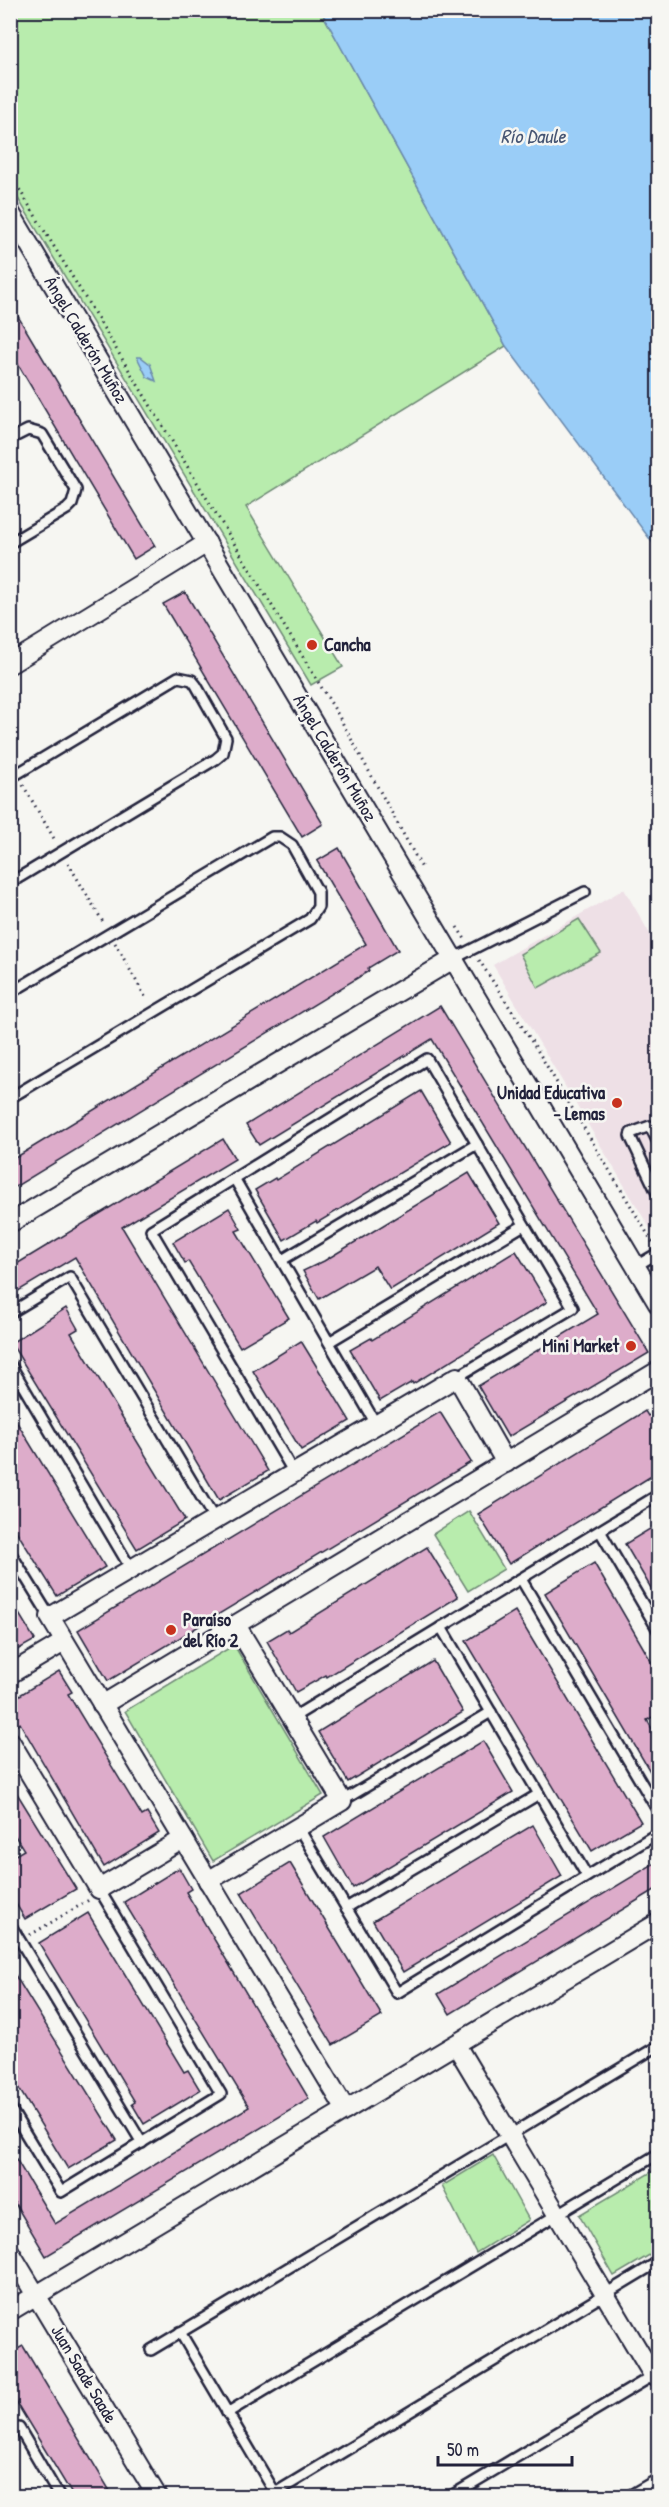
<svg xmlns="http://www.w3.org/2000/svg" width="669" height="2507" viewBox="0 0 669 2507" font-family="'Patrick Hand',sans-serif">
  <style>
    .built { fill: #eee0e6 }
    .green { fill: #b8ecad; stroke: #6d8774; stroke-width: 1.5 }
    .water { fill: #9acdf7; stroke: #6a89ac; stroke-width: 1.5 }
    .building { fill: #ddacca; stroke: #22223b; stroke-width: 1.5 }
    .lines { fill: none; stroke-linecap: round; stroke-linejoin: round }
    .lane-casing { stroke: #22223b; stroke-width: 14 }
    .street-casing { stroke: #22223b; stroke-width: 22 }
    .path { stroke: #22223b; stroke-width: 3; stroke-dasharray: 1.5 4.5; stroke-linecap: butt }
    .lane { stroke: #f6f6f2; stroke-width: 9 }
    .street { stroke: #f6f6f2; stroke-width: 18 }
    .poi-dot { fill: #c8321e; stroke: #f6f6f2; stroke-width: 2 }
    .labels { text-anchor: middle; stroke-width: 5; stroke-linejoin: round; paint-order: stroke }
    .street-label { font-size: 18px; fill: #22223b; stroke: #f6f6f2 }
    .poi-label { font-size: 18px; font-weight: bold; fill: #22223b; stroke: #f6f6f2; text-anchor: start }
    .water-label { font-size: 20px; font-style: italic; fill: #465573; stroke: #f6f6f2 }
  </style>
  <rect width="100%" height="100%" fill="#f6f6f2"/>
  <filter id="ink" filterUnits="userSpaceOnUse"><feTurbulence type="fractalNoise" baseFrequency=".0167" numOctaves="2"/><feDisplacementMap in="SourceGraphic" scale="12" xChannelSelector="R" yChannelSelector="G"/><feConvolveMatrix kernelMatrix="1 2 1 2 8 2 1 2 1" color-interpolation-filters="sRGB"/></filter>
  <g filter="url(#ink)">
    <polygon class="built" points="624,889 658,948 658,1242 493,965"/>
    <g class="green">
      <polygon points="11,11 321,11 506,346 246,507 343,667 311,685 11,187"/>
      <polygon points="579,919 601,953 538,988 520,954"/>
      <polygon points="469,1511 504,1569 468,1591 433,1534"/>
      <polygon points="234,1645 323,1795 213,1861 125,1711"/>
      <polygon points="493,2155 529,2220 476,2253 442,2186"/>
      <polygon points="658,2168 658,2250 614,2276 579,2215"/>
    </g>
    <g class="water">
      <polygon points="321,11 658,11 658,550 506,346"/>
      <polygon points="137,357 141,357 150,364 156,381 147,377"/>
    </g>
    <g class="building">
      <polygon points="10,303 155,546 134,559 10,351"/>
      <polygon points="185,592 323,824 302,837 163,604"/>
      <polygon points="339,848 398,950 368,968 369,971 10,1190 10,1161 366,944 317,861"/>
      <polygon points="440,1006 649,1353 508,1437 478,1386 598,1314 432,1039 259,1145 246,1125"/>
      <polygon points="421,1091 451,1142 317,1223 316,1221 284,1240 255,1190 275,1178 276,1180"/>
      <polygon points="223,1139 235,1159 122,1227 268,1471 219,1500 75,1257 10,1296 10,1268"/>
      <polygon points="469,1173 499,1223 390,1290 375,1266 319,1299 303,1271 324,1261"/>
      <polygon points="229,1208 241,1229 236,1231 289,1318 240,1347 188,1261 185,1263 173,1242"/>
      <polygon points="516,1251 547,1302 413,1384 412,1382 380,1401 350,1350 371,1338 372,1340"/>
      <polygon points="66,1308 78,1329 71,1333 185,1520 137,1549 11,1343"/>
      <polygon points="301,1341 350,1421 301,1450 253,1371"/>
      <polygon points="658,1409 658,1472 509,1564 478,1514 645,1411 648,1416"/>
      <polygon points="10,1411 105,1567 57,1596 10,1521"/>
      <polygon points="440,1412 471,1462 108,1681 78,1630"/>
      <polygon points="658,1524 658,1600 625,1544"/>
      <polygon points="427,1547 458,1597 327,1677 326,1675 296,1692 267,1641 287,1629 289,1632"/>
      <polygon points="594,1563 658,1673 658,1714 647,1720 658,1739 658,1785 545,1593"/>
      <polygon points="10,1599 35,1640 10,1654"/>
      <polygon points="515,1611 641,1822 592,1851 466,1641"/>
      <polygon points="433,1661 463,1712 348,1782 318,1732"/>
      <polygon points="59,1671 72,1692 68,1694 142,1816 147,1813 159,1833 104,1867 20,1723 16,1726 10,1717 10,1701"/>
      <polygon points="483,1741 513,1792 353,1888 324,1837"/>
      <polygon points="10,1782 76,1889 25,1919 10,1894 10,1858 24,1850 10,1828"/>
      <polygon points="533,1825 562,1876 403,1972 373,1921"/>
      <polygon points="658,1861 658,1888 450,2014 438,1994"/>
      <polygon points="290,1863 382,2016 333,2045 241,1893"/>
      <polygon points="179,1868 191,1889 186,1892 309,2099 46,2256 10,2195 10,2149 55,2224 249,2107 124,1902"/>
      <polygon points="88,1913 184,2072 188,2070 200,2090 144,2124 132,2104 135,2102 39,1943"/>
      <polygon points="10,1967 117,2140 68,2169 10,2074"/>
      <polygon points="23,2346 113,2496 73,2496 10,2392 10,2353"/>
    </g>
    <g class="lines">
      <g class="lane-casing">
        <g id="lane">
          <polyline points="10,439 28,430 42,434 76,490 72,504 67,509 10,543"/>
          <polyline points="10,778 178,677 192,680 196,685 226,738 223,753 216,759 10,883"/>
          <polyline points="455,958 585,892"/>
          <polyline points="10,993 272,837 280,837 292,845 318,892 318,907 310,919 10,1098"/>
          <polyline points="658,1142 650,1126 631,1133 630,1136 658,1195"/>
          <polyline points="234,1178 376,1424"/>
          <polyline points="282,1260 477,1144"/>
          <polyline points="636,1266 658,1253"/>
          <polyline points="10,1313 70,1277 215,1520"/>
          <polyline points="329,1342 524,1225"/>
          <polyline points="10,1364 131,1569"/>
          <polyline points="294,1473 151,1230 427,1059 573,1308 457,1377"/>
          <polyline points="600,1531 658,1630"/>
          <polyline points="10,1552 50,1617"/>
          <polyline points="521,1579 658,1811"/>
          <polyline points="441,1627 587,1876"/>
          <polyline points="292,1718 658,1495"/>
          <polyline points="342,1801 491,1712"/>
          <polyline points="298,1827 397,1993 658,1833"/>
          <polyline points="346,1908 539,1794"/>
          <polyline points="10,1924 142,2143"/>
          <polyline points="10,2108 61,2192 221,2094 99,1889"/>
          <polyline points="180,2332 277,2496"/>
          <polyline points="151,2350 658,2046"/>
          <polyline points="227,2413 658,2154"/>
          <polyline points="10,2433 19,2428 59,2496"/>
          <polyline points="275,2493 658,2262"/>
          <polyline points="451,2496 654,2375"/>
          <polyline points="629,2496 658,2479"/>
        </g>
      </g>
      <g class="street-casing">
        <g id="street">
          <polyline points="10,212 658,1304"/>
          <polyline points="10,664 207,543"/>
          <polyline points="10,1223 455,958"/>
          <polyline points="10,1674 64,1642"/>
          <polyline points="102,1705 658,1371"/>
          <polyline points="10,1741 99,1889 183,1839"/>
          <polyline points="208,1881 342,1801 236,1625"/>
          <polyline points="456,2045 653,2375"/>
          <polyline points="346,2110 50,1617 457,1377 506,1463"/>
          <polyline points="10,2252 157,2496"/>
          <polyline points="10,2311 658,1923"/>
        </g>
      </g>
      <g class="path">
        <polyline points="10,174 337,713 422,868"/>
        <polyline points="23,785 56,842"/>
        <polyline points="68,863 103,922"/>
        <polyline points="457,927 465,939"/>
        <polyline points="115,943 147,1000"/>
        <polyline points="479,960 536,1048 653,1243"/>
        <polyline points="30,1935 89,1900"/>
      </g>
      <use href="#lane" class="lane"/>
      <use href="#street" class="street"/>
    </g>
  </g>
  <g class="poi-dot">
    <circle cx="312" cy="645" r="6"/>
    <circle cx="617" cy="1103" r="6"/>
    <circle cx="631" cy="1346" r="6"/>
    <circle cx="171" cy="1630" r="6"/>
  </g>
  <g class="labels">
    <g class="street-label">
      <text transform="translate(86 340) rotate(59)" y="6">Ángel Calderón Muñoz</text>
      <text transform="translate(335 758) rotate(59)" y="6">Ángel Calderón Muñoz</text>
      <text transform="translate(84 2374) rotate(59)" y="6">Juan Saade Saade</text>
    </g>
    <g class="poi-label">
      <text x="324" y="651">Cancha</text>
      <text x="605" y="1099" text-anchor="end">Unidad Educativa<tspan x="605" dy="21">- Lemas</tspan></text>
      <text x="619" y="1352" text-anchor="end">Mini Market</text>
      <text x="183" y="1626">Paraíso<tspan x="183" dy="21">del Río 2</tspan></text>
    </g>
    <g class="water-label">
      <text x="533" y="143">Río Daule</text>
    </g>
  </g>
  <rect width="669" height="2507" fill="none" stroke="#f6f6f2" stroke-width="36"/>
  <rect x="18" y="18" width="633" height="2471" fill="none" stroke="#22223b" stroke-width="2" filter="url(#ink)"/>
  <path d="M438 2456v9h134v-9" fill="none" stroke="#22223b" stroke-width="3"/>
  <text x="447" y="2456" font-size="18" fill="#22223b" stroke="#f6f6f2" stroke-width="4.5" paint-order="stroke">50 m</text>
</svg>
